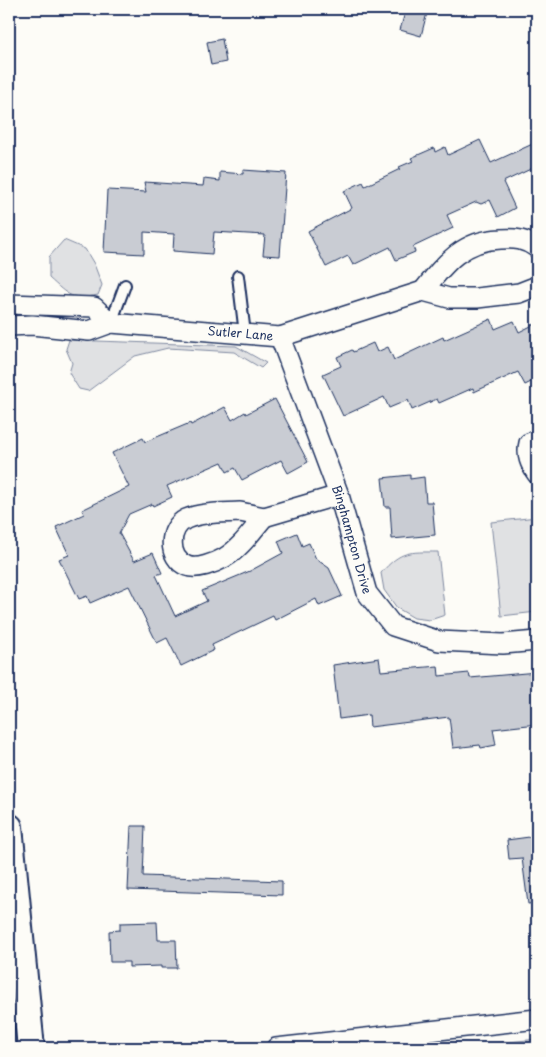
<svg xmlns="http://www.w3.org/2000/svg" width="546" height="1057" viewBox="0 0 546 1057" font-family="'Playpen Sans',sans-serif">
  <style>
    .green { fill: #e0e1e3; stroke: #7e88a0 }
    .building { fill: #c9ccd3; stroke: #1b2f5e }
    .lines { fill: none; stroke-linecap: round; stroke-linejoin: round }
    .service-casing { stroke: #1b2f5e; stroke-width: 14 }
    .minor-casing { stroke: #1b2f5e; stroke-width: 22 }
    .secondary-casing { stroke: #1b2f5e; stroke-width: 30 }
    .service { stroke: #fdfcf7; stroke-width: 10 }
    .minor { stroke: #fdfcf7; stroke-width: 19 }
    .secondary { stroke: #fdfcf7; stroke-width: 26 }
    .labels { text-anchor: middle; stroke-width: 4; stroke-linejoin: round; paint-order: stroke }
    .street-label { font-size: 12px; fill: #1b2f5e; stroke: #fdfcf7 }
  </style>
  <rect width="100%" height="100%" fill="#fdfcf7"/>
  <filter id="ink" filterUnits="userSpaceOnUse"><feTurbulence type="fractalNoise" baseFrequency=".02" numOctaves="2"/><feDisplacementMap in="SourceGraphic" scale="10" xChannelSelector="R" yChannelSelector="G"/><feConvolveMatrix kernelMatrix="1 2 1 2 8 2 1 2 1" color-interpolation-filters="sRGB"/></filter>
  <g filter="url(#ink)">
    <g class="green">
      <path d="M64 240 85 249 94 264 102 285 98 295C71 300 69 296 49 278V257Z"/>
      <polygon points="69,340 236,346 266,363 261,368 234,352 168,348 135,356 88,391 79,389 69,373 72,363 66,349"/>
      <polygon points="537,517 537,612 501,616 491,522"/>
      <path d="M438 552 445 615 430 620 414 618 397 608 384 590 381 573C401 550 409 552 438 552Z"/>
      <polygon points="537,1039 537,1048 452,1048"/>
    </g>
    <g class="building">
      <polygon points="406,9 428,9 421,36 400,30"/>
      <polygon points="222,39 226,62 211,65 207,42"/>
      <polygon points="480,140 491,163 537,142 537,166 503,182 515,208 498,217 490,200 481,204 476,202 447,215 453,228 413,247 415,252 396,260 390,247 353,265 348,256 326,267 308,231 352,208 344,191 363,182 365,186 400,169 399,167 413,161 411,158 434,148 435,152 445,147 448,155"/>
      <polygon points="243,170 286,173 280,256 263,255 265,235 214,232 212,254 173,251 174,234 144,232 144,254 104,252 107,190 146,192 144,182 203,186 204,179 220,181 220,172 243,174"/>
      <polygon points="491,319 495,329 514,321 519,332 537,323 537,379 525,385 518,372 474,392 473,388 439,403 437,399 412,410 408,400 389,408 384,397 343,416 323,374 341,366 337,357 352,350 353,352 373,343 377,352 388,347 394,360 443,337 444,340"/>
      <polygon points="275,399 308,462 288,473 281,460 242,480 235,468 227,472 222,462 167,486 172,497 153,506 152,504 129,514 119,533 134,561 153,553 162,573 156,575 175,616 207,601 202,591 250,571 283,553 278,541 297,533 302,546 309,543 316,559 329,568 342,596 319,606 316,599 275,620 273,616 212,645 214,650 181,666 167,638 157,643 129,586 90,603 87,596 79,599 59,559 69,555 56,527 84,514 82,510 129,487 112,453 143,438 145,442 190,423 191,425 225,407 232,420 245,412 246,414"/>
      <polygon points="410,475 410,479 424,477 426,502 432,502 435,535 392,539 390,507 385,507 382,478"/>
      <polygon points="379,658 381,671 438,666 439,676 469,673 470,678 537,672 537,724 493,729 496,745 481,748 480,745 453,748 449,717 370,727 369,715 339,719 333,665"/>
      <polygon points="131,826 145,826 143,876 282,881 282,895 128,890"/>
      <polygon points="537,836 537,903 528,904 522,858 509,859 507,840"/>
      <polygon points="157,922 158,940 176,940 177,968 161,968 161,966 129,967 129,962 110,962 109,931 120,930 120,923"/>
    </g>
    <g class="lines">
      <g class="service-casing">
        <g id="service">
          <polyline points="238,276 245,334"/>
          <polyline points="111,323 125,285"/>
        </g>
      </g>
      <g class="minor-casing">
        <g id="minor">
          <path d="M423 291C445 263 463 240 501 239 515 238 525 239 537 248"/>
          <polyline points="9,304 94,307 111,323 89,331 32,325 9,326"/>
          <path id="s1" d="M111 323 280 337 423 291 449 298H477L519 293 537 286"/>
          <path id="s2" d="M280 337 339 495 367 593 393 626 439 641 503 644 537 641"/>
          <path d="M537 440 529 443C526 455 530 464 537 474"/>
          <path d="M240 512 264 517C252 531 240 549 224 558 215 563 197 570 187 566 167 558 168 528 186 519 202 512 223 513 240 512Z"/>
          <polyline points="264,517 339,495"/>
          <polyline points="276,1048 537,1019"/>
        </g>
      </g>
      <g class="secondary-casing">
        <polyline id="secondary" points="9,827 31,1048"/>
      </g>
      <use href="#service" class="service"/>
      <use href="#minor" class="minor"/>
      <use href="#secondary" class="secondary"/>
    </g>
  </g>
  <g class="labels">
    <g class="street-label">
      <text dy="4" stroke="none"><textPath href="#s1" startOffset="130">Sutler Lane</textPath></text>
      <text dy="4" stroke="none"><textPath href="#s2" startOffset="215">Binghampton Drive</textPath></text>
    </g>
  </g>
  <rect width="546" height="1057" fill="none" stroke="#fdfcf7" stroke-width="30"/>
  <rect x="15" y="15" width="516" height="1027" fill="none" stroke="#1b2f5e" stroke-width="2" filter="url(#ink)"/>
</svg>
